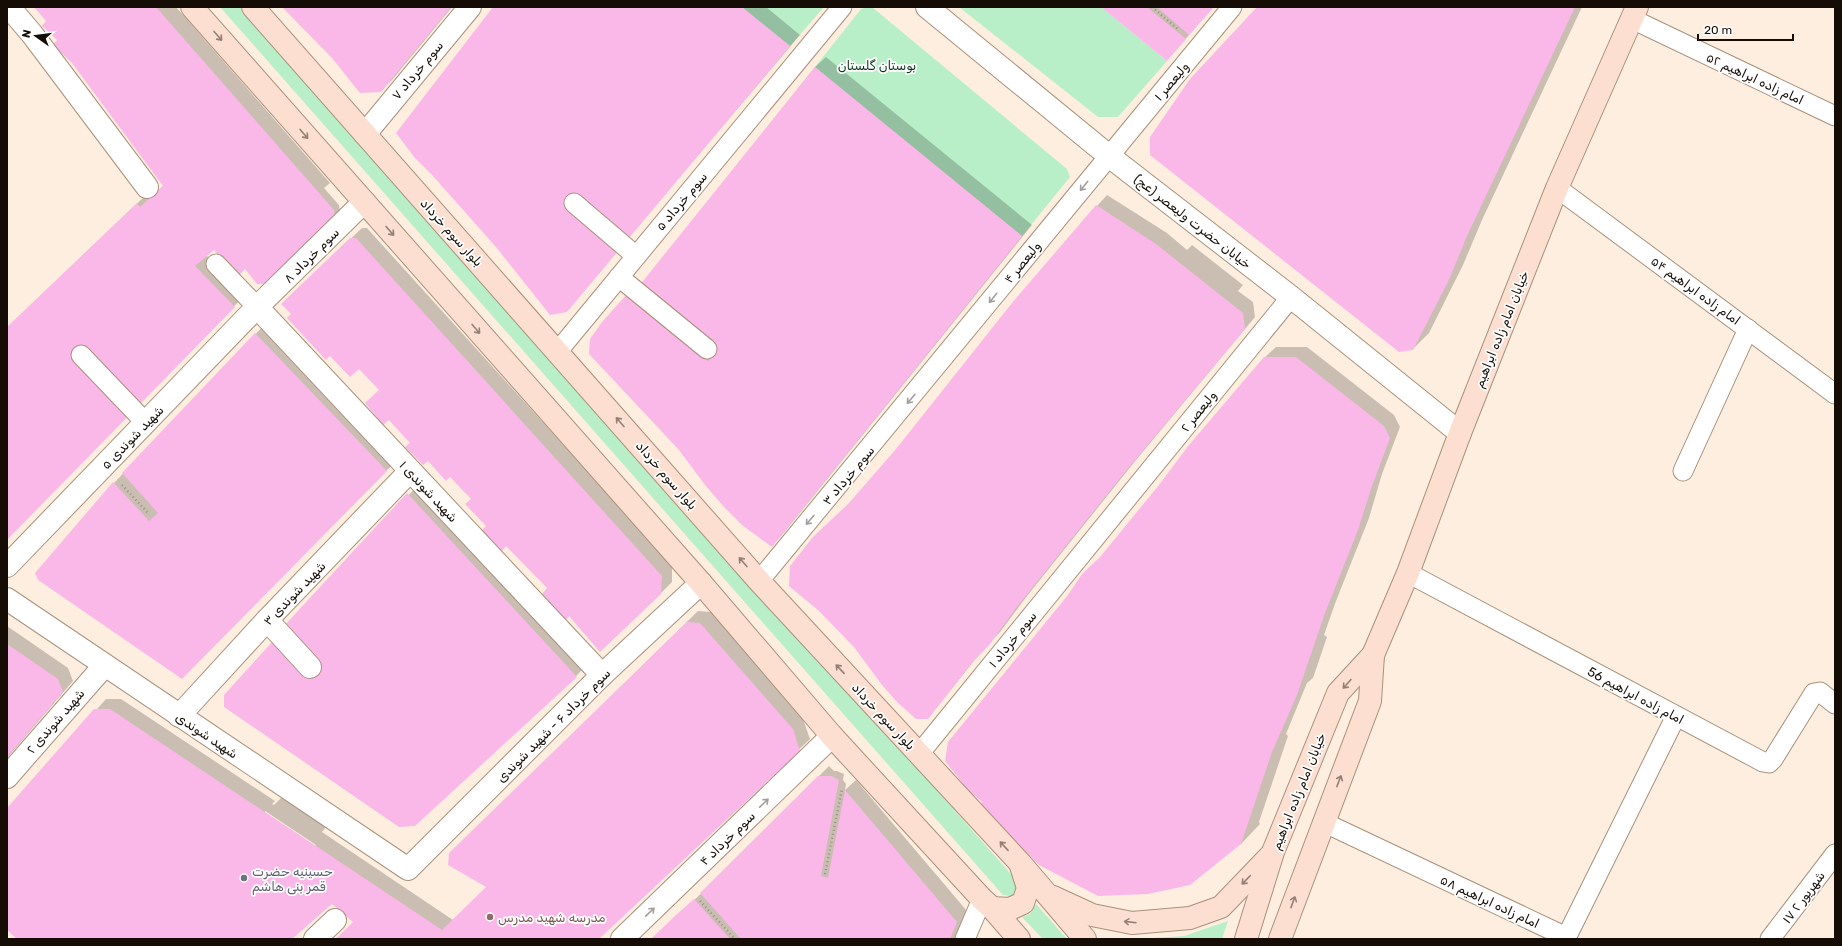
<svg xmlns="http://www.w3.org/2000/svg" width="1842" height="946" viewBox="0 0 1842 946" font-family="Rubik,'Noto Sans Arabic',sans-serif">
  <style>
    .green { fill: #b9efc8 }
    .shadow { fill: #0003; fill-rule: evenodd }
    .building { fill: #f9b8e7 }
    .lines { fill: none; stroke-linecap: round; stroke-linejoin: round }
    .service-casing { stroke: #a9917b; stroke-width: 21 }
    .minor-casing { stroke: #a9917b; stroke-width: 24 }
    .tertiary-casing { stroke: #a9917b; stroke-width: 24 }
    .secondary-casing { stroke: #a9917b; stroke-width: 24 }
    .path { stroke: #9a8e83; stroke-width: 2.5; stroke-dasharray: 1 3; stroke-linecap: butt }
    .service { stroke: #fff; stroke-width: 19 }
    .minor { stroke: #fff; stroke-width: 22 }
    .tertiary { stroke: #fff; stroke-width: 22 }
    .secondary { stroke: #fcdfd0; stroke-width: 22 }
    .oneway { stroke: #948075 }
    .oneway2 { stroke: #a19e9b }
    .worship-dot { fill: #6b7280; stroke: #fff; stroke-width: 1.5 }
    .education-dot { fill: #8d6e63; stroke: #fff; stroke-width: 1.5 }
    .labels { text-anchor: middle; stroke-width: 3.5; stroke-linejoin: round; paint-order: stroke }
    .park-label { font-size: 13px; fill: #0d341c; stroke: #fff }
    .street-label { font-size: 13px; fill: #140c05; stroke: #fff }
    .worship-label { font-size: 13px; fill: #5b616d; stroke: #fff; text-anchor: start }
    .education-label { font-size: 13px; fill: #785e54; stroke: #fff; text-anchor: start }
  </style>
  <rect width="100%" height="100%" fill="#fdeedf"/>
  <g class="green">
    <polygon points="220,7 243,7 1018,882 1018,892 1012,896 1003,895"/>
    <polygon points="742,7 824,7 790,46"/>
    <polygon points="868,7 872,7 1067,169 1070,177 1022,236 815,67 861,9"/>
    <polygon points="959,7 1101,7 1167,61 1118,117 1098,117"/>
    <polygon points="1036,904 1067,939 1043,939 1022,917 1030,914"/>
    <polygon points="1228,921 1222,939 1139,939 1184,936"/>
  </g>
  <g class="shadow">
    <polygon points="35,7 176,7 330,183 324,188 339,205 340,214 245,268 214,249 206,255 245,295 7,539 7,328 148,193 151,197 164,185 58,40 47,20"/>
    <polygon points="283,7 452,7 392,80 381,91 333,57"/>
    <polygon points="494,7 766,7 800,35 566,311"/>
    <polygon points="1103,7 1213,7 1177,49"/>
    <polygon points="1259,7 1582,7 1482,220 1463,265 1429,333 1413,349"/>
    <polygon points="826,57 1032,225 782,535 771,546 641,285 815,67"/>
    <polygon points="1107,195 1167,233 1187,250 1192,245 1243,285 1238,291 1253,302 1255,317 1136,460 1027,596 1000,632 981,652 938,706 927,718 852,501 896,450 1097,206"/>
    <polygon points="362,228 367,228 672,565 672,582 661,593 569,616 566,619 548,587 487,526 472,498 450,476 411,443 389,419 380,390 359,368 292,314 294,293"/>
    <polygon points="266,323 397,460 182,678 37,573 114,483"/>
    <polygon points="1276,347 1307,347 1394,415 1400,427 1382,474 1369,518 1336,601 1324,635 1327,637 1313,678 1307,683 1286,734 1288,736 1259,822 1260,824 1241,844 1101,557 1264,358"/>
    <polygon points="419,484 586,666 576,676 275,640"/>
    <path d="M698 611 711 612 803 719 810 739 598 939H336L354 922 332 902 291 939H19L7 929V810L106 699H121L275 801 272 804 274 805 282 797 326 827 322 832 453 920 487 887 450 854ZM265 811 316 845 315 847 265 814Z"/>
    <polygon points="7,626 68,668 73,681 7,758"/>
    <polygon points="829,766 834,771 837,771 844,774 843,780 846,784 845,790 856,780 967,911 955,939 652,939 706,889"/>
  </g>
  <g class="building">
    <polygon points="34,7 156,7 334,210 335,220 264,284 257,284 245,269 237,277 214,250 195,266 235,307 7,540 7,327 137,203 140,207 163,186 72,63 53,45 57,40 42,26 46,21"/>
    <polygon points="282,7 451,7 381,92 360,93 332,58"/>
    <polygon points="493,7 742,7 790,46 567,312 550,315 496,247 433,176 415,158 396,133"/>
    <polygon points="1101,7 1147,7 1186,39 1167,61"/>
    <polygon points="1157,7 1214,7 1189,35"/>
    <polygon points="1257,7 1575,7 1467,236 1448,282 1413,350 1399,352 1150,155 1150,137 1190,79"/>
    <polygon points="815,67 1022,236 772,547 742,525 724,507 705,485 679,450 589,354 590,339 602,322 628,293 708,361 718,349 639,286"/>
    <polygon points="1096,205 1156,244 1243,313 1245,329 1125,472 1016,608 990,644 971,664 928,719 916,719 897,702 882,685 854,647 819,611 789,586 790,566 813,537 849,503 896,449 1012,303"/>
    <polygon points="350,238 356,238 662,576 661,594 600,652 569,616 566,620 542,594 547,588 506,546 502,551 481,531 486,526 465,504 471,499 450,477 446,481 428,461 423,465 405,447 410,443 389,420 383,425 365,403 379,390 359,369 350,377 330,356 326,360 287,318 291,314 281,304"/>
    <polygon points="255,333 387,471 182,679 38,580 35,573 113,482 149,521 158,513 122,473"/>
    <polygon points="1264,357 1296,357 1384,426 1390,438 1372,486 1358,530 1325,613 1297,695 1272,752 1241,844 1190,885 1148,894 1098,896 1039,865 980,806 982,802 968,790 945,761 948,742 1068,595 1082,574 1100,557 1159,485 1189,445"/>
    <polygon points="407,493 577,677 415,826 399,827 224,707 224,695 275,639 284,626"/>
    <polygon points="687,622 700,623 793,729 800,751 599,939 336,939 353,922 332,904 292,939 17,939 7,930 7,808 94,709 110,709 442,930 486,887 448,865 449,853"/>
    <polygon points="7,644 58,679 63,692 7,757"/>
    <polygon points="818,776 832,776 839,780 821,876 828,878 845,790 957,922 950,939 741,939 700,893"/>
    <polygon points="694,899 730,939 651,939 676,915"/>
  </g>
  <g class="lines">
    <g class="service-casing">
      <g id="service">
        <polyline points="1632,19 1835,116"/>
        <polyline points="1557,188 1835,394"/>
        <polyline points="574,203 636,256"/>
        <polyline points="216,264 257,307"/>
        <polyline points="619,277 707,349"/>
        <polyline points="558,351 842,7"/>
        <polyline points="81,355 146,423"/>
        <polyline points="1683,471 1748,329"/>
        <polyline points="1408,573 1763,762 1769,763 1773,759 1814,693 1820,692 1835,704"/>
        <polyline points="759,581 1232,7"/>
        <polyline points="919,754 1291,297"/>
        <polyline points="1323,822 1562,935 1568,934 1676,716"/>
        <polyline points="965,939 982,899"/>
        <polyline points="1770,939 1835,854"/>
      </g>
    </g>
    <g class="minor-casing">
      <g id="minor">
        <polyline points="9,7 32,34 147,187"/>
        <polyline points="365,134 470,7"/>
        <polyline points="257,307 602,675"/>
        <polyline points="7,566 257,307 364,202"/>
        <polyline points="267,620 310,667"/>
        <polyline points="179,716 267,620 410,471"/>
        <polyline points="7,777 104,666"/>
        <polyline points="315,939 335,920"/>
        <polyline points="622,939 832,736"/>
      </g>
    </g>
    <g class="tertiary-casing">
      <g id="tertiary">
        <polyline points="927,7 1109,156 1291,297 1460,433"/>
        <polyline points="7,599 408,869 602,675 701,583"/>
      </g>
    </g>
    <g class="secondary-casing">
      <g id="secondary">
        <polyline points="192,7 701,583 832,736 982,899 992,908 1019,939"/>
        <polyline points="253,7 759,581 1021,864 1085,939"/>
        <polyline points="1053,897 1092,915 1132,923 1190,918 1221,907 1270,856"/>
        <polyline points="992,908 1010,909 1023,903 1028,888 1021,866"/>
        <polyline points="1246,939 1273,852 1338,693 1373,655"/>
        <polyline points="1280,939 1370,701 1373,655 1408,573 1460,433 1557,188 1637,7"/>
      </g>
    </g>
    <g class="path">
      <polyline points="1152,7 1179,30"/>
      <polyline points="122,485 149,514"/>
      <polyline points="825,874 842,789"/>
      <polyline points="700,901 735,939"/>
    </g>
    <use href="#service" class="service"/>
    <use href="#minor" class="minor"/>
    <use href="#tertiary" class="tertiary"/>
    <use href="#secondary" class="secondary"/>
  </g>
  <defs><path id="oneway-shaft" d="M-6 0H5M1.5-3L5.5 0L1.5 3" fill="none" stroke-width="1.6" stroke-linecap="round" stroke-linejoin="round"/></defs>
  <g class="oneway">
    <use href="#oneway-shaft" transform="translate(218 36) rotate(49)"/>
    <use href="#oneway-shaft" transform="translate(304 134) rotate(49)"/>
    <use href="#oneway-shaft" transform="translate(390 231) rotate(49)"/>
    <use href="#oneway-shaft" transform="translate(476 329) rotate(49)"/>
    <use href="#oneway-shaft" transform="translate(620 422) rotate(-131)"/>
    <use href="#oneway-shaft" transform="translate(743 562) rotate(-131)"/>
    <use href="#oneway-shaft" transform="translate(840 669) rotate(-133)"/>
    <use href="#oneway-shaft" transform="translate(1347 684) rotate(132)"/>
    <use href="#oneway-shaft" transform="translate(1339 781) rotate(-69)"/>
    <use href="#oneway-shaft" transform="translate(1004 846) rotate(-133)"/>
    <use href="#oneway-shaft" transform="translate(1246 880) rotate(134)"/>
    <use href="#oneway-shaft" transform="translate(1293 902) rotate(-70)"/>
    <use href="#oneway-shaft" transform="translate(1130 922) rotate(-173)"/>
  </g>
  <g class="oneway2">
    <use href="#oneway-shaft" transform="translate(1084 186) rotate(129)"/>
    <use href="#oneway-shaft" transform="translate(993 298) rotate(129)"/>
    <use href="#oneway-shaft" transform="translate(911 399) rotate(130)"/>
    <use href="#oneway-shaft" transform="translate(810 520) rotate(130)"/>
    <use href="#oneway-shaft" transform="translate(764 803) rotate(-44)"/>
    <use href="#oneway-shaft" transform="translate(650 912) rotate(-44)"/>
  </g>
  <circle class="worship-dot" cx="244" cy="878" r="4"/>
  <circle class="education-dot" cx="490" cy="917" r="4"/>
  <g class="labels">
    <g class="park-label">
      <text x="877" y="70">بوستان گلستان</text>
    </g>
    <g class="street-label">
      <text transform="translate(417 70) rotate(-50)" y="5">سوم خرداد ۷</text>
      <text transform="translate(1755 78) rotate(25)" y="5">امام زاده ابراهیم ۵۲</text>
      <text transform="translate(1171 81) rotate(-50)" y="5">ولیعصر ۱</text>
      <text transform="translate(681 201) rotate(-50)" y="5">سوم خرداد ۵</text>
      <text transform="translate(1193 221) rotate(38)" y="5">خیابان حضرت ولیعصر (عج)</text>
      <text transform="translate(452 232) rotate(48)" y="5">بلوار سوم خرداد</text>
      <text transform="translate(311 255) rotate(-45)" y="5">سوم خرداد ۸</text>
      <text transform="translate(1022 262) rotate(-51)" y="5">ولیعصر ۴</text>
      <text transform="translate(1696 290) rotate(36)" y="5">امام زاده ابراهیم ۵۴</text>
      <text transform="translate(1501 329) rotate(-68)" y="5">خیابان امام زاده ابراهیم</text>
      <text transform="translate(1198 411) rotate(-51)" y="5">ولیعصر ۲</text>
      <text transform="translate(132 437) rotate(-46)" y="5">شهید شوندی ۵</text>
      <text transform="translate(667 475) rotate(49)" y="5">بلوار سوم خرداد</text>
      <text transform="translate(848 475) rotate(-50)" y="5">سوم خرداد ۳</text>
      <text transform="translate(429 491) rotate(47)" y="5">شهید شوندی ۱</text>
      <text transform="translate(294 593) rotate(-46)" y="5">شهید شوندی ۳</text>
      <text transform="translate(1012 639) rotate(-51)" y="5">سوم خرداد ۱</text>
      <text transform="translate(1636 695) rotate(28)" y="5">امام زاده ابراهیم 56</text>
      <text transform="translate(884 716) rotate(47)" y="5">بلوار سوم خرداد</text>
      <text transform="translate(55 721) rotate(-49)" y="5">شهید شوندی ۲</text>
      <text transform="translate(553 725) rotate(-45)" y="5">سوم خرداد ۶ - شهید شوندی</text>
      <text transform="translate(207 735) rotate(34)" y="5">شهید شوندی</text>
      <text transform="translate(1298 791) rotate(-68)" y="5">خیابان امام زاده ابراهیم</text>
      <text transform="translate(727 838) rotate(-44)" y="5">سوم خرداد ۴</text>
      <text transform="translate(1803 897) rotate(-53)" y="5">۱۷ شهریور ۲</text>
      <text transform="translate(1490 901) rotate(25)" y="5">امام زاده ابراهیم ۵۸</text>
    </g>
    <g class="worship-label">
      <text x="252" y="876">حسینیه حضرت<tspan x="252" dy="15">قمر بنی هاشم</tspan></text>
    </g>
    <g class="education-label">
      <text x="498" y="922">مدرسه شهید مدرس</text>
    </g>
  </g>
  <rect width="1842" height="946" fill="none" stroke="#140c05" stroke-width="16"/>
  <g transform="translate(36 36) rotate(284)" stroke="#ffffff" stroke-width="3" paint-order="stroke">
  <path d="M0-3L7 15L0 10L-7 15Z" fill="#140c05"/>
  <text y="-6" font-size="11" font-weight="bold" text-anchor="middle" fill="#140c05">N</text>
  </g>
  <path d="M1698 34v6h95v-6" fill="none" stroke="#140c05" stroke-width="2"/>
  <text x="1704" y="34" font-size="12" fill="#140c05" stroke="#ffffff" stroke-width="3" paint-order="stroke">20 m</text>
</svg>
